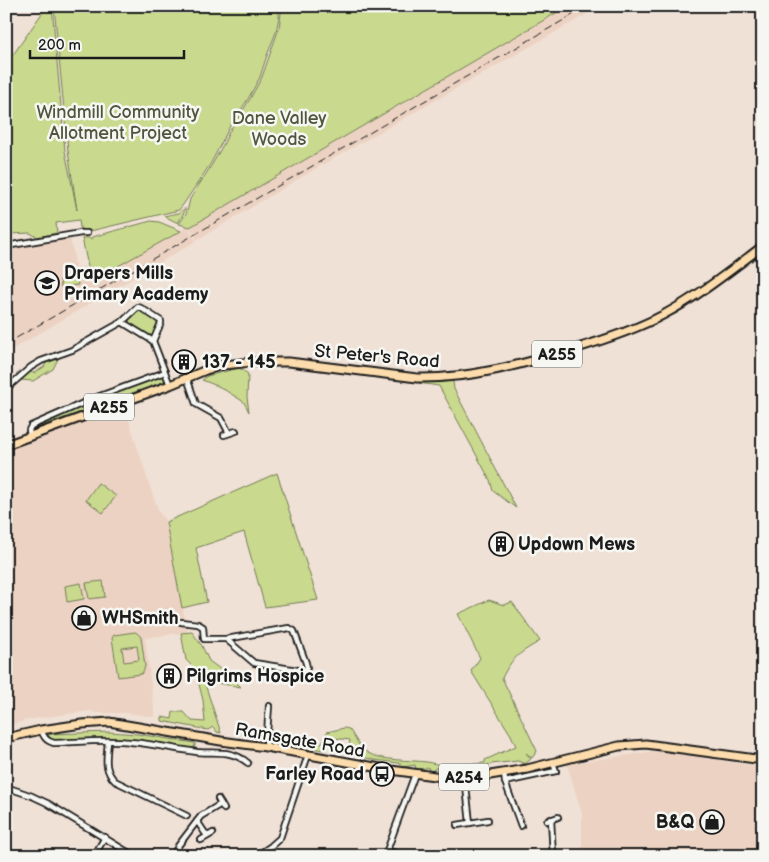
<svg xmlns="http://www.w3.org/2000/svg" width="769" height="862" viewBox="0 0 769 862" font-family="'Balsamiq Sans',sans-serif">
  <style>
    .built { fill: #ecd2c2 }
    .green { fill: #c9da8e; stroke: #727b55; fill-rule: evenodd }
    .lines { fill: none; stroke-linecap: round; stroke-linejoin: round }
    .street-casing { stroke: #1c1c1c; stroke-width: 8 }
    .primary-casing { stroke: #1c1c1c; stroke-width: 11 }
    .street { stroke: #f6f6f2; stroke-width: 4.5 }
    .primary { stroke: #fcdcac; stroke-width: 7 }
    .rail { stroke: #1c1c1c; stroke-width: 1; stroke-dasharray: 8 4; stroke-linecap: butt }
    .labels { text-anchor: middle; stroke-width: 5; stroke-linejoin: round; paint-order: stroke }
    .shield { fill: #f6f6f2; stroke: #5d5d5c; stroke-width: 1 }
    .shield-label { font-size: 16px; font-weight: bold; fill: #1c1c1c }
    .park-label { font-size: 18px; fill: #50553e; stroke: #f6f6f2 }
    .poi-label { font-size: 18px; font-weight: bold; fill: #1c1c1c; stroke: #f6f6f2; text-anchor: start }
    .street-label { font-size: 18px; fill: #1c1c1c; stroke: #f6f6f2 }
  </style>
  <rect width="100%" height="100%" fill="#f0e1d6"/>
  <filter id="ink" filterUnits="userSpaceOnUse"><feTurbulence type="fractalNoise" baseFrequency=".02" numOctaves="2"/><feDisplacementMap in="SourceGraphic" scale="10" xChannelSelector="R" yChannelSelector="G"/><feConvolveMatrix kernelMatrix="1 2 1 2 8 2 1 2 1" color-interpolation-filters="sRGB"/></filter>
  <g filter="url(#ink)">
    <g class="built">
      <polygon points="568,6 601,6 315,169 197,240 190,227"/>
      <polygon points="187,227 189,228 196,241 6,353 6,249 36,244 38,242 70,236 76,268 88,267 91,280"/>
      <polygon points="124,405 151,490 159,512 166,522 185,620 188,632 145,638 155,717 127,713 96,713 90,711 32,719 6,726 6,448 48,434"/>
      <polygon points="656,751 763,767 763,856 582,856 582,814 567,764"/>
    </g>
    <g class="green">
      <polygon points="47,6 52,6 65,151 77,210 68,151 54,6 279,6 279,17 276,32 266,58 260,77 248,99 230,126 211,163 185,202 179,210 86,232 80,228 79,220 56,223 57,233 37,237 30,233 10,234 9,226 6,226 6,65"/>
      <polygon points="281,6 568,6 190,227 179,224 187,212 190,199 213,163 224,143 229,132 250,99 262,77 279,28 281,13"/>
      <polygon points="184,209 186,209 178,223 164,216 179,213"/>
      <polygon points="151,221 159,222 181,231 91,281 82,238 89,238 91,239 92,237"/>
      <polygon points="71,278 72,279 77,279 78,285 61,287 60,280"/>
      <polygon points="138,311 143,311 158,321 153,335 150,336 129,324 129,320"/>
      <polygon points="58,359 53,369 33,381 21,380 30,372 34,373 44,367 46,363"/>
      <polygon points="239,368 248,374 247,397 249,412 244,402 220,387 202,380 207,376"/>
      <polygon points="162,375 165,376 165,381 31,430 32,428 34,426"/>
      <polygon points="419,379 450,379 453,382 454,389 516,508 493,491 490,480 440,388 439,386 418,383"/>
      <polygon points="277,473 318,600 265,607 244,532 196,548 207,602 182,608 166,522"/>
      <polygon points="98,483 116,496 103,513 86,500"/>
      <polygon points="103,581 105,597 89,599 86,583"/>
      <polygon points="81,583 84,599 67,602 65,586"/>
      <path d="M489 600 504 605 512 602 540 641C520 653 512 657 502 678L537 751 532 758 526 753 531 759 525 764 518 761 491 764 477 768 451 769 447 772 443 771 442 769 435 768 433 771 429 772 428 767 422 769H416L415 765 403 767 399 763 374 760 348 753 350 740 327 737 325 750 286 745 275 741 322 743 327 732 344 728 349 729C355 737 359 748 368 753 382 761 410 760 427 762 437 764 447 767 458 766 467 765 476 763 485 763V760L516 746 511 735 471 671 480 658 458 614Z"/>
      <path d="M135 632 137 633 141 637 145 666 144 670 141 674 118 677 112 638 114 635ZM137 646 139 660 124 662 122 648Z"/>
      <polygon points="192,632 202,646 209,661 227,674 241,687 204,681 221,733 217,732 213,727 208,730 162,721 162,717 172,719 173,712 184,712 192,721 205,722 203,700 195,669 186,660 181,633"/>
      <polygon points="110,732 137,734 195,743 195,746 191,749 142,742 53,742 48,740 48,736 50,734"/>
    </g>
    <g class="lines">
      <g class="street-casing">
        <g id="street">
          <polyline points="6,246 81,233 87,233"/>
          <polyline points="122,322 153,341 170,385"/>
          <polyline points="187,378 196,404 221,418 229,433"/>
          <polyline points="6,389 31,367 41,361 72,350 122,322 138,307 141,308 161,321 161,323 153,341"/>
          <polyline points="224,435 236,431"/>
          <polyline points="30,436 29,430 31,426 97,397 165,372"/>
          <polyline points="181,622 198,624 203,627 204,639 226,639 254,663 304,671 307,668 306,663 294,631 289,628 226,639"/>
          <path d="M41 730C44 737 46 741 54 743 80 742 106 739 131 742 153 744 175 749 197 752 217 754 231 749 248 763"/>
          <path d="M108 741C107 757 103 769 115 781L187 816"/>
          <polyline points="266,747 269,706"/>
          <polyline points="504,773 505,782 521,826"/>
          <polyline points="465,777 470,823"/>
          <polyline points="505,782 556,771 553,763"/>
          <polyline points="6,787 32,796 47,803 134,856"/>
          <polyline points="218,799 224,809"/>
          <polyline points="551,819 553,856"/>
          <polyline points="197,821 207,836"/>
          <polyline points="547,821 558,817"/>
          <polyline points="457,825 488,820"/>
          <polyline points="201,840 213,833"/>
          <polyline points="387,850 401,856"/>
          <polyline points="6,853 87,856"/>
          <polyline points="91,856 97,851 105,837"/>
          <polyline points="173,856 178,846 201,816 221,804"/>
          <polyline points="256,856 271,846 280,838 308,755"/>
          <polyline points="385,856 415,774"/>
        </g>
      </g>
      <g class="primary-casing">
        <g id="primary">
          <path d="M6 445 170 385 206 370 224 365 252 362H289L417 378C471 379 523 364 574 349 604 340 635 330 663 315 699 296 731 270 763 246"/>
          <polyline points="6,738 41,730 82,724 109,722 221,741 266,747 391,770 449,778 484,776 527,769 619,746 646,744 763,760"/>
        </g>
      </g>
      <use href="#street" class="street"/>
      <use href="#primary" class="primary"/>
      <polyline class="rail" points="6,344 588,6"/>
    </g>
  </g>
  <defs>
    <g id="school-ring" transform="scale(1.25)"><circle r="9.5" fill="#f6f6f2" stroke="#1c1c1c" stroke-width="1.5"/><path d="M0-5L7-2L0 1L-7-2ZM-4 1L0 2.5L4 1V4Q0 6-4 4Z" fill="#1c1c1c"/></g>
    <g id="building-ring" transform="scale(1.25)"><circle r="9.5" fill="#f6f6f2" stroke="#1c1c1c" stroke-width="1.5"/><path d="M-4-6H4V6H1V3H-1V6H-4ZM-2.5-4.3h1.7v1.8h-1.7ZM.8-4.3h1.7v1.8H.8ZM-2.5-1h1.7V.8h-1.7ZM.8-1h1.7V.8H.8Z" fill="#1c1c1c"/></g>
    <g id="shop-ring" transform="scale(1.25)"><circle r="9.5" fill="#f6f6f2" stroke="#1c1c1c" stroke-width="1.5"/><path d="M-5-2.5h2.3a2.7 3.5 0 0 1 5.4 0H5L5.5 6h-11ZM-1.5-2.5h3a1.5 2.3 0 0 0-3 0Z" fill="#1c1c1c"/></g>
    <g id="bus-ring" transform="scale(1.25)"><circle r="9.5" fill="#f6f6f2" stroke="#1c1c1c" stroke-width="1.5"/><path d="M-5-6H5V4H4V6H2V4H-2V6H-4V4H-5ZM-3.5-4V0h7V-4ZM-3.5 1.2v1.5H-2V1.2ZM2 1.2v1.5H3.5V1.2Z" fill="#1c1c1c"/></g>
  </defs>
  <g fill-rule="evenodd">
    <use href="#school-ring" x="47" y="283"/>
    <use href="#building-ring" x="184" y="362"/>
    <use href="#building-ring" x="501" y="544"/>
    <use href="#shop-ring" x="84" y="618"/>
    <use href="#building-ring" x="169" y="676"/>
    <use href="#bus-ring" x="382" y="774"/>
    <use href="#shop-ring" x="712" y="822"/>
  </g>
  <g class="labels">
    <g class="shield">
      <rect x="532" y="340.5" width="50" height="27" rx="4"/>
      <rect x="84" y="393.5" width="50" height="27" rx="4"/>
      <rect x="439" y="763.5" width="50" height="27" rx="4"/>
    </g>
    <g class="shield-label">
      <text x="557" y="360">A255</text>
      <text x="109" y="413">A255</text>
      <text x="464" y="783">A254</text>
    </g>
    <g class="park-label">
      <text x="118" y="118">Windmill Community<tspan x="118" dy="21">Allotment Project</tspan></text>
      <text x="279" y="124">Dane Valley<tspan x="279" dy="21">Woods</tspan></text>
    </g>
    <g class="poi-label">
      <text x="64" y="279">Drapers Mills<tspan x="64" dy="21">Primary Academy</tspan></text>
      <text x="202" y="368">137 - 145</text>
      <text x="518" y="550">Updown Mews</text>
      <text x="102" y="624">WHSmith</text>
      <text x="186" y="682">Pilgrims Hospice</text>
      <text x="364" y="780" text-anchor="end">Farley Road</text>
      <text x="694" y="828" text-anchor="end">B&amp;Q</text>
    </g>
    <g class="street-label">
      <text transform="translate(377 356) rotate(5)" y="6">St Peter's Road</text>
      <text transform="translate(300 740) rotate(10)" y="6">Ramsgate Road</text>
    </g>
  </g>
  <rect width="769" height="862" fill="none" stroke="#f6f6f2" stroke-width="25"/>
  <rect x="12" y="12" width="744" height="837" fill="none" stroke="#1c1c1c" stroke-width="2" filter="url(#ink)"/>
  <path d="M30 50v8h154v-8" fill="none" stroke="#1c1c1c" stroke-width="2.5"/>
  <text x="38" y="50" font-size="15" fill="#1c1c1c" stroke="#f6f6f2" stroke-width="4" paint-order="stroke">200 m</text>
</svg>
